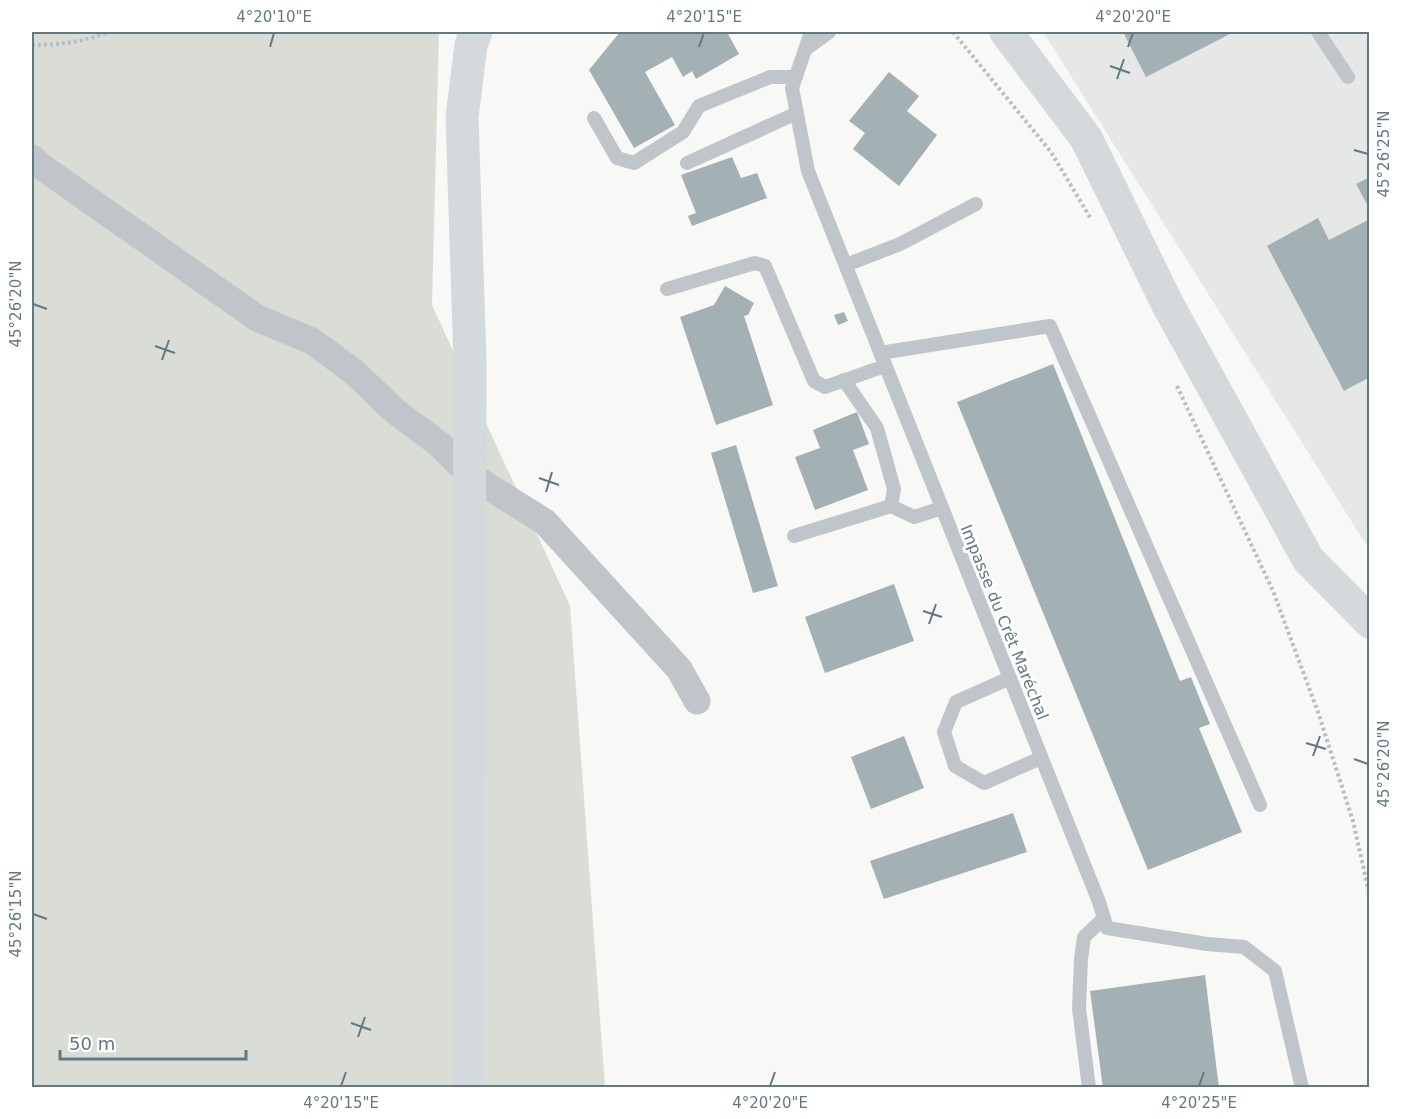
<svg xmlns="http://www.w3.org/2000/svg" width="1401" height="1119" viewBox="0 0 1401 1119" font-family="'DejaVu Sans',sans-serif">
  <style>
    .built { fill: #e6e8e7 }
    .green { fill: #d9ddd5 }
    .building { fill: #a3b0b4 }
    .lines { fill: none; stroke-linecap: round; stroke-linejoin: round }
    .path { stroke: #b9bec0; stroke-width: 4; stroke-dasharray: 3 3; stroke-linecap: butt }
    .lane { stroke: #bfc5c8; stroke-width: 14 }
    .street { stroke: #bfc5c8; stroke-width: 27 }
    .secondary { stroke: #d4d9dc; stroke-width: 33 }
    .highway { stroke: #d4d9dc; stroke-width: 33 }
    .ticks { fill: none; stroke: #637981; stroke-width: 2 }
    .labels { text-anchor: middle; stroke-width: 6; stroke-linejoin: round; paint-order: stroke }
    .street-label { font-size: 16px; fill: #637981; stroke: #fff }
    .neatline { fill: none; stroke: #637981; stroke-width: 2 }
    .ticks-label { font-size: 15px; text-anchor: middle; fill: #637981 }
  </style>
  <rect width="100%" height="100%" fill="#f8f8f6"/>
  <polygon class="built" points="1043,32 1369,32 1369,549"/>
  <polygon class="green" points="32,32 439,32 432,305 570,606 605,1087 32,1087"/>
  <g class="building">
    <polygon points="620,32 727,32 739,54 696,79 692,71 683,77 672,57 645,72 675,125 634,148 589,70"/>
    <polygon points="1123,32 1228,32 1230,34 1146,77"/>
    <polygon points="889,72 919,96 907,111 937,135 899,186 853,149 865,133 849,121"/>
    <polygon points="732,157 741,178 757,173 767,198 692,226 688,216 696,213 681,175"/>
    <polygon points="1370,177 1370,210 1356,184"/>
    <polygon points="1318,218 1329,240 1370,219 1370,377 1344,391 1267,246"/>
    <polygon points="725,286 754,303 748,315 744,316 773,405 716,425 680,317 714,305"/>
    <polygon points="844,312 848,321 838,325 834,315"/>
    <polygon points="1053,364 1180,681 1191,677 1210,724 1199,728 1242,832 1148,870 957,402"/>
    <polygon points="857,412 869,444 853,450 868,490 815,510 795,457 820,448 813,430"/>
    <polygon points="736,445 778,586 753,593 711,453"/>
    <polygon points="894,584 914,641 825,673 805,617"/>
    <polygon points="904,736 924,788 871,809 851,757"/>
    <polygon points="1013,813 1027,852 884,899 870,861"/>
    <polygon points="1205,975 1219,1088 1103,1088 1090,991"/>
  </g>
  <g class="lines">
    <g class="path">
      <polyline points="953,32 1051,152 1091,219"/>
      <path d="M32 45C56 45 86 42 108 32"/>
      <polyline points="1177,386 1273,591 1318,712 1353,821 1370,897"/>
    </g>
    <g class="lane">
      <polyline points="811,32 792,88 808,171 1099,902 1107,928 1207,944 1244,947 1275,971 1302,1088"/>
      <polyline points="1318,32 1348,77"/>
      <polyline points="807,48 829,32"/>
      <polyline points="594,118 617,158 634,163 683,132 699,106 770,77 796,77"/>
      <polyline points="687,163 797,113"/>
      <polyline points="846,265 900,244 976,204"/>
      <polyline points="667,289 755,263 765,266 814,381 825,387 885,366"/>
      <polyline points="880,353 1050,326 1260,805"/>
      <polyline points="891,506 914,517 942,508"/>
      <polyline points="794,536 891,506 894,489 877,428 844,380"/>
      <polyline points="1010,678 956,702 944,732 955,766 984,783 1041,758"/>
      <polyline points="1089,1088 1079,1008 1081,959 1084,937 1104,918"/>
    </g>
    <polyline class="street" points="32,158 42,167 257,318 312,341 354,372 396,412 439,444 470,475 545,522 679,669 697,701"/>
    <polyline class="secondary" points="468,1088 470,362 462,117 471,45 476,32"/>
    <polyline class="highway" points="1006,32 1086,138 1168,305 1308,559 1370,622"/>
  </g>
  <path class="ticks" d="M270 47 274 33M699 47 704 33M1128 47 1133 33M1110 66 1130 73M1117 79 1124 59M1354 150 1368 154M33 304 47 309M155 346 175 353M162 360 169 340M539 478 559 485M546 492 552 472M923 611 942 617M929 624 936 604M1306 743 1326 749M1313 756 1320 736M1354 759 1368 764M33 914 47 919M351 1023 371 1030M358 1037 365 1017M341 1086 346 1072M770 1086 775 1072M1199 1086 1204 1072"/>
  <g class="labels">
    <g class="street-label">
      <text transform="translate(1005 622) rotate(68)" y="6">Impasse du Crêt Maréchal</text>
    </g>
  </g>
  <rect width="1401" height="1119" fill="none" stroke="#ffffff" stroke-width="66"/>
  <path d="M60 1050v9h186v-9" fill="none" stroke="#637981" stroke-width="3"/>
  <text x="69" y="1050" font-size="18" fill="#637981" stroke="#ffffff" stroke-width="4.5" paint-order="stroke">50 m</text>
  <rect x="33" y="33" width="1335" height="1053" class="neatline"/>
  <g class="ticks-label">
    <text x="274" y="22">4°20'10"E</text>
    <text x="704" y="22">4°20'15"E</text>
    <text x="1133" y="22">4°20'20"E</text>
    <text transform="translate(1384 154) rotate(-90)" y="5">45°26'25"N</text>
    <text transform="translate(16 304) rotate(-90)" y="5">45°26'20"N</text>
    <text transform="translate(1384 764) rotate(-90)" y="5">45°26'20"N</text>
    <text transform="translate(16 914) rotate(-90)" y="5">45°26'15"N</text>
    <text x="341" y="1108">4°20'15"E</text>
    <text x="770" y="1108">4°20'20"E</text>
    <text x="1199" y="1108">4°20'25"E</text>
  </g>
</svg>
